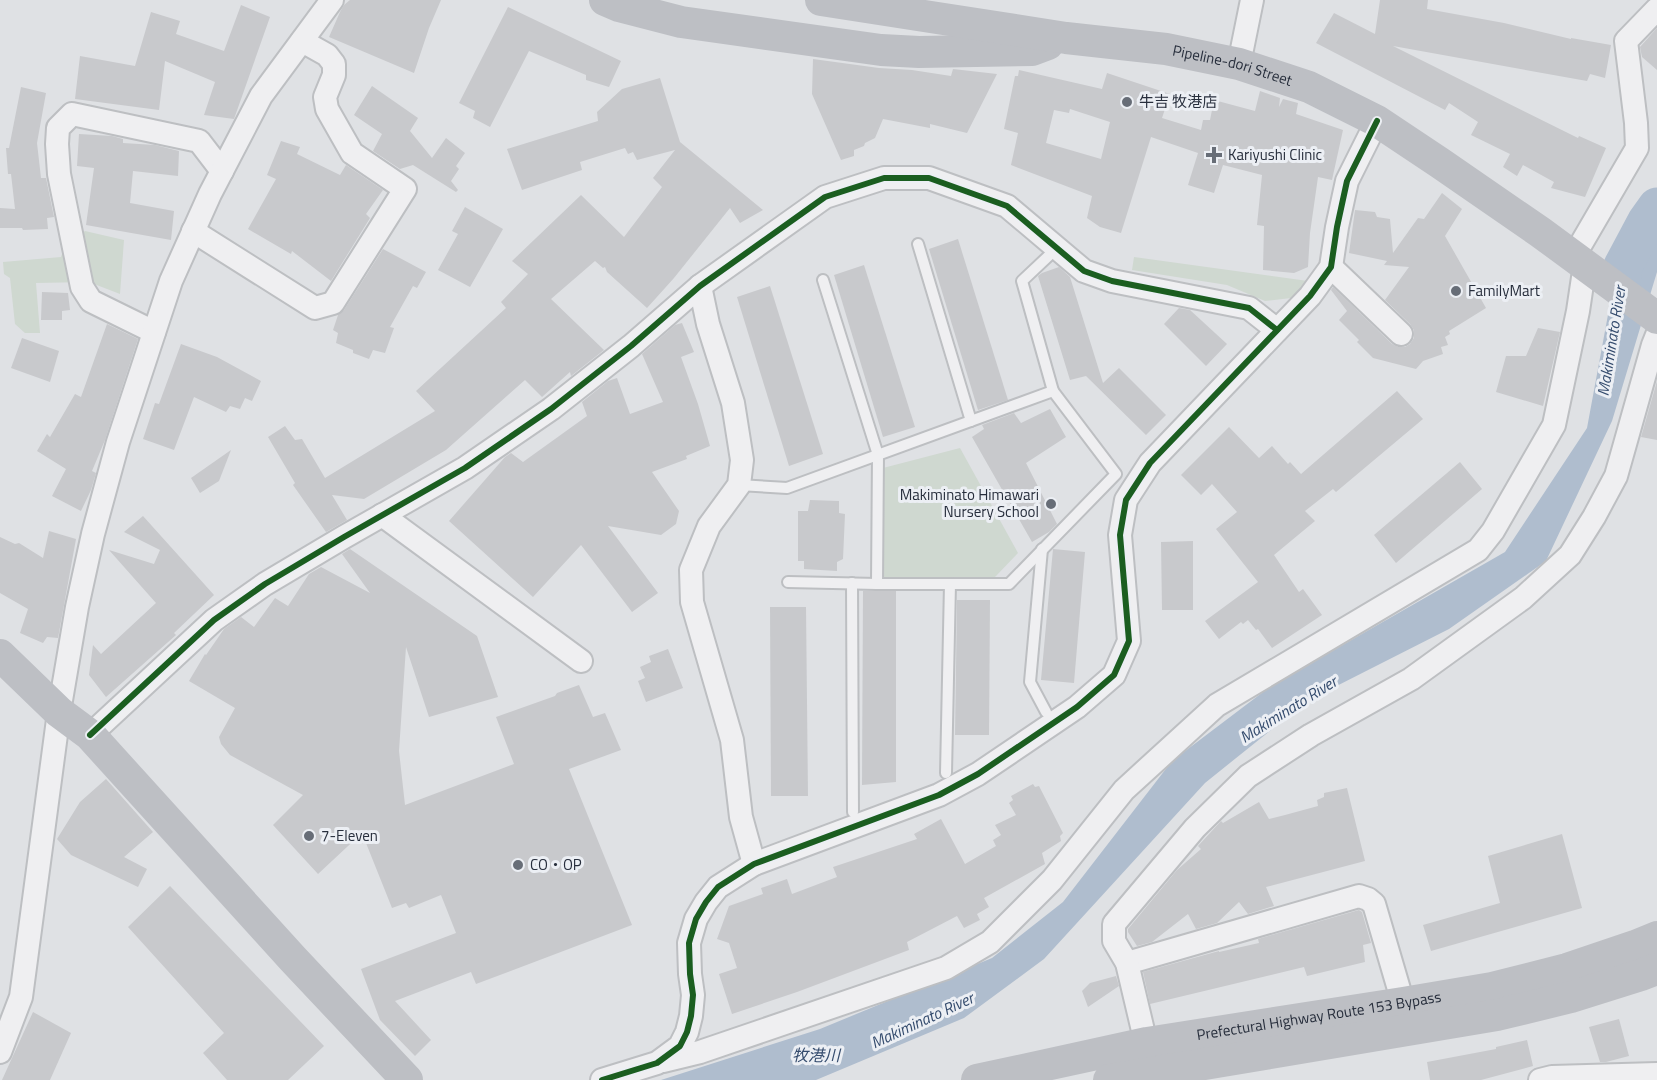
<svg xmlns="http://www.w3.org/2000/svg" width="1657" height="1080" viewBox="0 0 1657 1080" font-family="'Titillium Web','Noto Sans JP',sans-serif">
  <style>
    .green { fill: #cfd8d0 }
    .water { fill: #afbdce }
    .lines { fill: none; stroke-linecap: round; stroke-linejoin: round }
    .river { stroke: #afbdce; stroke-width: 39 }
    .building { fill: #c8c9cc; fill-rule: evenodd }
    .lane-casing { stroke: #bdbfc2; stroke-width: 14 }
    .street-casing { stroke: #bdbfc2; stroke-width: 26 }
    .lane { stroke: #efeff1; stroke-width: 10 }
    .street { stroke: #efeff1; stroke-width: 22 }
    .secondary { stroke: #bdbfc4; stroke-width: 32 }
    .cycleway-casing { stroke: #eceff4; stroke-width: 10 }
    .cycleway { stroke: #1b5e20; stroke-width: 6 }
    .poi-dot { fill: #676d77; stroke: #eceff4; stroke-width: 2 }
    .labels { text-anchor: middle; stroke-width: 6; stroke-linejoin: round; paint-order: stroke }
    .street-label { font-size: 15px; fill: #272e3c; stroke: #eceff4 }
    .poi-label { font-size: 15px; fill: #272e3c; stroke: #eceff4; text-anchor: start }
    .water-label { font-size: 16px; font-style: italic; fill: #344b6d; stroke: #eceff4 }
  </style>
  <rect width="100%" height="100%" fill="#dfe1e4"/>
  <g class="green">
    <polygon points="85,231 124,240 120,294 89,282 36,283 40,333 25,333 15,324 10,278 4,274 3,262 61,257 65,245"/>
    <polygon points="1134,257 1308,281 1291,298 1265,301 1227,285 1132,270"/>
    <polygon points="960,448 1018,553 995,577 884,577 883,468"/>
  </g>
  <polygon class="water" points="1625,223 1657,244 1657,272 1612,421 1546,561 1449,629 1307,701 1205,783 1044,959 964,1018 816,1080 661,1080 820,1029 992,958 1063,902 1172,761 1271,686 1505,552 1587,428"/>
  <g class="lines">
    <polyline class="river" points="1621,282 1623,266 1647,221 1657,207"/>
  </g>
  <g class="building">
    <polygon points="350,0 441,0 429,28 414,73 329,37 340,12 344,5"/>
    <polygon points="1380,0 1428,0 1427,9 1504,23 1571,39 1571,38 1611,45 1605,78 1590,74 1587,81 1393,46 1578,138 1579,136 1606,148 1585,197 1551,188 1554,182 1523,165 1517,176 1503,167 1510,154 1471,135 1478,122 1449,103 1445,110 1316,43 1334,13 1375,34"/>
    <polygon points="241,5 270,17 234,119 204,115 215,82 165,61 159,110 75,99 80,56 135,66 151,12 180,21 176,34 224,51"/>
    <polygon points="508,7 621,61 609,87 586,80 586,75 529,51 490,127 473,118 475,111 459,103"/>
    <polygon points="1657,28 1657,70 1642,57 1640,47"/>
    <polygon points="813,59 879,68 912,70 951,76 953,69 997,74 967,133 930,124 930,128 883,119 875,138 865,143 864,146 854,150 854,156 841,160 812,94"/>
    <path d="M1019 70 1102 89 1107 73 1170 94 1162 118 1201 130 1203 120H1210L1214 100 1255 111 1260 91 1280 98 1279 107 1283 99 1298 103 1296 114 1343 130 1332 180 1318 177 1310 233 1308 267 1294 273 1263 270 1264 226 1257 225 1262 175 1223 165 1214 193 1188 185 1198 153 1151 137 1121 233 1100 227 1087 218 1092 196 1011 165 1018 133 1004 129 1015 76H1018ZM1070 109 1110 122 1101 159 1046 143 1054 110 1069 113Z"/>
    <polygon points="660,78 680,142 763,210 740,223 730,208 674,278 647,308 607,272 605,267 603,268 595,261 551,299 604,350 571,376 570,372 542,397 525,380 446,450 364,499 332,495 347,520 326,532 293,485 295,483 268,437 285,426 295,440 302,439 325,478 435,411 416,391 506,308 501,302 528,274 512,261 581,195 624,237 662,187 653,178 675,150 637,160 633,152 628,154 625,148 580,162 582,170 522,190 507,149 598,121 597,112 622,89"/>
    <polygon points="372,86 418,118 410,131 432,158 446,138 465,153 456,166 459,169 451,181 458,190 456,192 413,165 400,169 373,151 382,134 354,115"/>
    <polygon points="21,87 46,93 37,143 41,178 46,178 54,217 47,218 48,229 23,230 22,228 0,228 0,208 15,209 11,174 8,174 6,148 9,148"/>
    <polygon points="79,134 112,136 123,139 123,143 155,145 179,151 178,176 133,171 130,203 174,211 171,240 86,225 94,168 77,166"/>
    <polygon points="281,141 300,147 297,154 340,175 346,165 383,190 366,214 370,218 331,281 292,251 291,254 248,229 276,179 267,175"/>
    <polygon points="1442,193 1462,209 1445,236 1486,308 1449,331 1450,334 1445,337 1448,345 1441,347 1443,354 1423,361 1416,369 1373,358 1357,342 1359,340 1339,320 1347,311 1331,290 1333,287 1392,344 1398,347 1405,347 1410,344 1414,338 1414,330 1410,324 1385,300 1409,267 1384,265 1387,261 1349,253 1355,210 1375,212 1377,217 1390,219 1393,253 1418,218 1424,219"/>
    <polygon points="465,207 503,229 470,287 438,270 458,234 452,231"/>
    <polygon points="958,239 1008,400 978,410 929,249"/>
    <polygon points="383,249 426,272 417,288 413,286 390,327 394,328 385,353 373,350 369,359 353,353 353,350 336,343 338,333 333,330 338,315 344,310"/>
    <polygon points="864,265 915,427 883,437 834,275"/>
    <polygon points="1059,267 1070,277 1103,383 1119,368 1166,415 1146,435 1086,376 1070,380 1038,276 1042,273"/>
    <polygon points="770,286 823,454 789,466 737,297"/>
    <polygon points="42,292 68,293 70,310 62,311 62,320 41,320"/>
    <polygon points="1179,308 1190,310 1227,344 1206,366 1164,324"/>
    <polygon points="682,323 694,352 681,357 698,404 710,446 686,456 687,459 652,472 679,511 676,524 661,535 608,526 658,593 632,612 581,545 533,597 449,521 505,457 511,453 523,462 587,416 582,402 608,381 617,378 630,414 663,402 642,354 675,325"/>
    <polygon points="107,324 138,339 105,440 92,471 96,473 91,490 81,511 52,496 66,469 37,451 47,434 50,437 75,394 81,397"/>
    <polygon points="1538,328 1560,332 1543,406 1496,392 1506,356 1526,356"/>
    <polygon points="22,338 59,351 50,382 11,368"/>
    <polygon points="181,344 217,357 261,381 252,401 245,398 240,409 230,406 226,412 194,397 174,450 143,439 155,403 159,404"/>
    <polygon points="1657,381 1657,440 1641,437"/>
    <polygon points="1397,391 1423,419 1336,492 1333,489 1305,511 1315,521 1274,555 1299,592 1303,589 1322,615 1272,648 1258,629 1256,630 1248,620 1243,624 1241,622 1219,639 1205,621 1258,582 1216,529 1237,512 1212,484 1201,495 1181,475 1229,427 1259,458 1272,446 1288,464 1290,462 1301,474"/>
    <polygon points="1050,409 1066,437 1026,463 1057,524 1049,532 1032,542 972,437 984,429 982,425 1014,413 1021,423"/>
    <polygon points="231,450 219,481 200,493 191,478"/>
    <polygon points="1460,462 1482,489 1396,563 1374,535"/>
    <polygon points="810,500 839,501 839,513 845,514 843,559 837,562 837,571 804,569 804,561 798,561 798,511 808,511"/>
    <polygon points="143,516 214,595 174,633 176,635 106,697 89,675 93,645 101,654 156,603 109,550 154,564 160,550 124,532"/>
    <polygon points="49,531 76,539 58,638 47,637 43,643 20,633 28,609 0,593 0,537 15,544 19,543 43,558"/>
    <polygon points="1193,541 1193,610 1162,610 1161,542"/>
    <polygon points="350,549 477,636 498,697 429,717 406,647 399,751 405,805 514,764 496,717 555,696 557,693 579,685 593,717 605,713 621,750 569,769 632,925 476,984 471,972 395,1001 431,1040 415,1056 380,1020 361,969 456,933 441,895 409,908 406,903 392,908 362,833 318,874 273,825 303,795 230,755 221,744 219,737 235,708 189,681 205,654 206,655 224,629 241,617 254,627 275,598 288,606 309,574 321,567 370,593 342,554"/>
    <polygon points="1053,549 1085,552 1074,683 1041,680"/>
    <polygon points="863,591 896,591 896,782 862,785"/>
    <polygon points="957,600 990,600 989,735 955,735"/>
    <polygon points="770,607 806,607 808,796 771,796"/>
    <polygon points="668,649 683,688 646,702 638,681 645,678 640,667 651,662 649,656"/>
    <polygon points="106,779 153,832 124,857 147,869 138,887 71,855 57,839 80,802"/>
    <polygon points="1033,784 1035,787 1039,786 1063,833 1060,836 1061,841 1042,853 1045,864 984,898 989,907 977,914 980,920 964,928 957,916 907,942 909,950 797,992 732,1014 719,974 737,968 729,943 717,939 729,906 763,894 761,888 787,879 792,894 837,877 833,867 917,839 914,834 941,819 965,864 996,846 993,840 1001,835 995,825 1016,815 1009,803 1013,800 1011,796"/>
    <polygon points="1347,788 1365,861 1266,887 1274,906 1248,914 1239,902 1217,923 1196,929 1188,914 1152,942 1137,946 1128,932 1128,929 1177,870 1201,849 1198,846 1221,821 1223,823 1259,802 1269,819 1285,815 1318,806 1317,800 1324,797 1324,793"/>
    <polygon points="1562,834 1582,908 1431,951 1423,925 1500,903 1488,856"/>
    <polygon points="170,886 324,1046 288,1080 227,1080 203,1053 224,1033 128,927"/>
    <polygon points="1359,910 1362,912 1371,943 1363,945 1365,962 1307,976 1304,967 1150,1004 1143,972 1219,951 1219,952 1259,943 1258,939"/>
    <polygon points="1116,976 1119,986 1088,1007 1082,991 1090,983"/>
    <polygon points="33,1012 71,1033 50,1080 2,1080"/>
    <polygon points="1619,1019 1629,1056 1606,1062 1600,1062 1589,1027"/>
    <polygon points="1527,1040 1533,1066 1481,1080 1430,1080 1427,1062 1496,1049 1496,1047"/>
  </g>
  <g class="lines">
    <g class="lane-casing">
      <g id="lane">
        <polyline points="918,244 971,421"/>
        <polyline points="823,280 878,455 877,584"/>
        <polyline points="1053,391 1022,281 1057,248"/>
        <polyline points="739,485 787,488 1053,391 1116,474 1009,584 877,584 788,582"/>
        <polyline points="1042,549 1030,682 1046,712"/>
        <polyline points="852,583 853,812"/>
        <polyline points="946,773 950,584"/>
      </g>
    </g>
    <g class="street-casing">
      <g id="street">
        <polyline points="1239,64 1252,0"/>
        <polyline points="193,231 315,308 333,303 405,189 352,153 327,109 325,97 334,75 334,64 327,55 302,41"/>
        <polyline points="1574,256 1637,148 1636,123 1626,41 1657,9"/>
        <polyline points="1331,267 1401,334"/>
        <polyline points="700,286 708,324 733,403 742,460 739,485 709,526 691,570 692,602 732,740 741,817 754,864"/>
        <polyline points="154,332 91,301 82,287 59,174 57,144 58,128 72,114 199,141 222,171"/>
        <polyline points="382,515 581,661"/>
        <polyline points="90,735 214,620 265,584 344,537 465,468 551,409 631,346 700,286 825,197 884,178 929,178 1007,206 1084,271 1112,281 1249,308 1277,330"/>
        <polyline points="1127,963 1359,896 1368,899 1374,904 1403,1003"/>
        <polyline points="0,1052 21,997 59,712 77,607 93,534 118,442 171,281 210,194 261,96 332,0"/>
        <polyline points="1149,1056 1127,963 1114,941 1114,924 1195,828 1248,776 1311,735 1411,679 1523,598 1570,555 1594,517 1616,476 1653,345 1657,335"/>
        <polyline points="663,1061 700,1052 946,968 990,942 1052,880 1124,790 1217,705 1478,550 1493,531 1554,425 1578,311 1585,264"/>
        <polyline points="602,1080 657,1063 680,1046 687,1032 691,1016 693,995 690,974 689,943 696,919 706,902 718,887 754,864 939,795 978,774 1077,707 1114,675 1129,641 1120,535 1126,500 1150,463 1310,296 1331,267 1337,227 1347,181 1377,121"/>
        <polyline points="1540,1080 1552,1077 1657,1074"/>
      </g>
    </g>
    <use href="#lane" class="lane"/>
    <use href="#street" class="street"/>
    <g class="secondary">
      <polyline points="605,0 619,6 681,22 881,50 919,52 1032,50 1048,44"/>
      <path id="s1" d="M821 0 1066 38 1166 49 1239 64 1309 87 1377 121 1440 163 1540 232 1657 318"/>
      <polyline points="0,655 59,712 90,735 293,959 407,1080"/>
      <path id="s2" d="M977 1080 1147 1043 1403 1003 1492 988 1567 969 1635 946 1657 937"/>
      <polyline points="1109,1080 1497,1015 1571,997 1641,975 1657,969"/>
    </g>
    <g class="cycleway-casing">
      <g id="cycleway">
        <polyline points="90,735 214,620 265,584 344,537 465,468 551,409 631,346 700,286 825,197 884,178 929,178 1007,206 1084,271 1112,281 1249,308 1277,330"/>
        <polyline points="602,1080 657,1063 680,1046 687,1032 691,1016 693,995 690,974 689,943 696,919 706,902 718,887 754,864 939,795 978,774 1077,707 1114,675 1129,641 1120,535 1126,500 1150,463 1310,296 1331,267 1337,227 1347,181 1377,121"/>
      </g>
    </g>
    <use href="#cycleway" class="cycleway"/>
  </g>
  <g class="poi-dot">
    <circle cx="1127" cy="102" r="6"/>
    <path d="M1211 146h6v6h6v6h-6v6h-6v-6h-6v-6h6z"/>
    <circle cx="1456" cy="291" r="6"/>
    <circle cx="1051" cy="504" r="6"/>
    <circle cx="309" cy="836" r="6"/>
    <circle cx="518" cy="865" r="6"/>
  </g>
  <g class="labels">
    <g class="street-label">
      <text dy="5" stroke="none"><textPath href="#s1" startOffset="417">Pipeline-dori Street</textPath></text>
      <text dy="5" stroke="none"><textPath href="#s2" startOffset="348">Prefectural Highway Route 153 Bypass</textPath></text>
    </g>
    <g class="poi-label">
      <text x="1139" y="107">牛吉 牧港店</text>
      <text x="1228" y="160">Kariyushi Clinic</text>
      <text x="1468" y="296">FamilyMart</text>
      <text x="1039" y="500" text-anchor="end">Makiminato Himawari<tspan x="1039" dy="17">Nursery School</tspan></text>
      <text x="321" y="841">7-Eleven</text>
      <text x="530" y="870">CO・OP</text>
    </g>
    <g class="water-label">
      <text transform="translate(1611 341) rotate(-81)" y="6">Makiminato River</text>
      <text transform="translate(1288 709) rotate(-32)" y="6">Makiminato River</text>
      <text transform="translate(922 1020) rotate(-25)" y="6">Makiminato River</text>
      <text x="816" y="1061">牧港川</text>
    </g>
  </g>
</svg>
